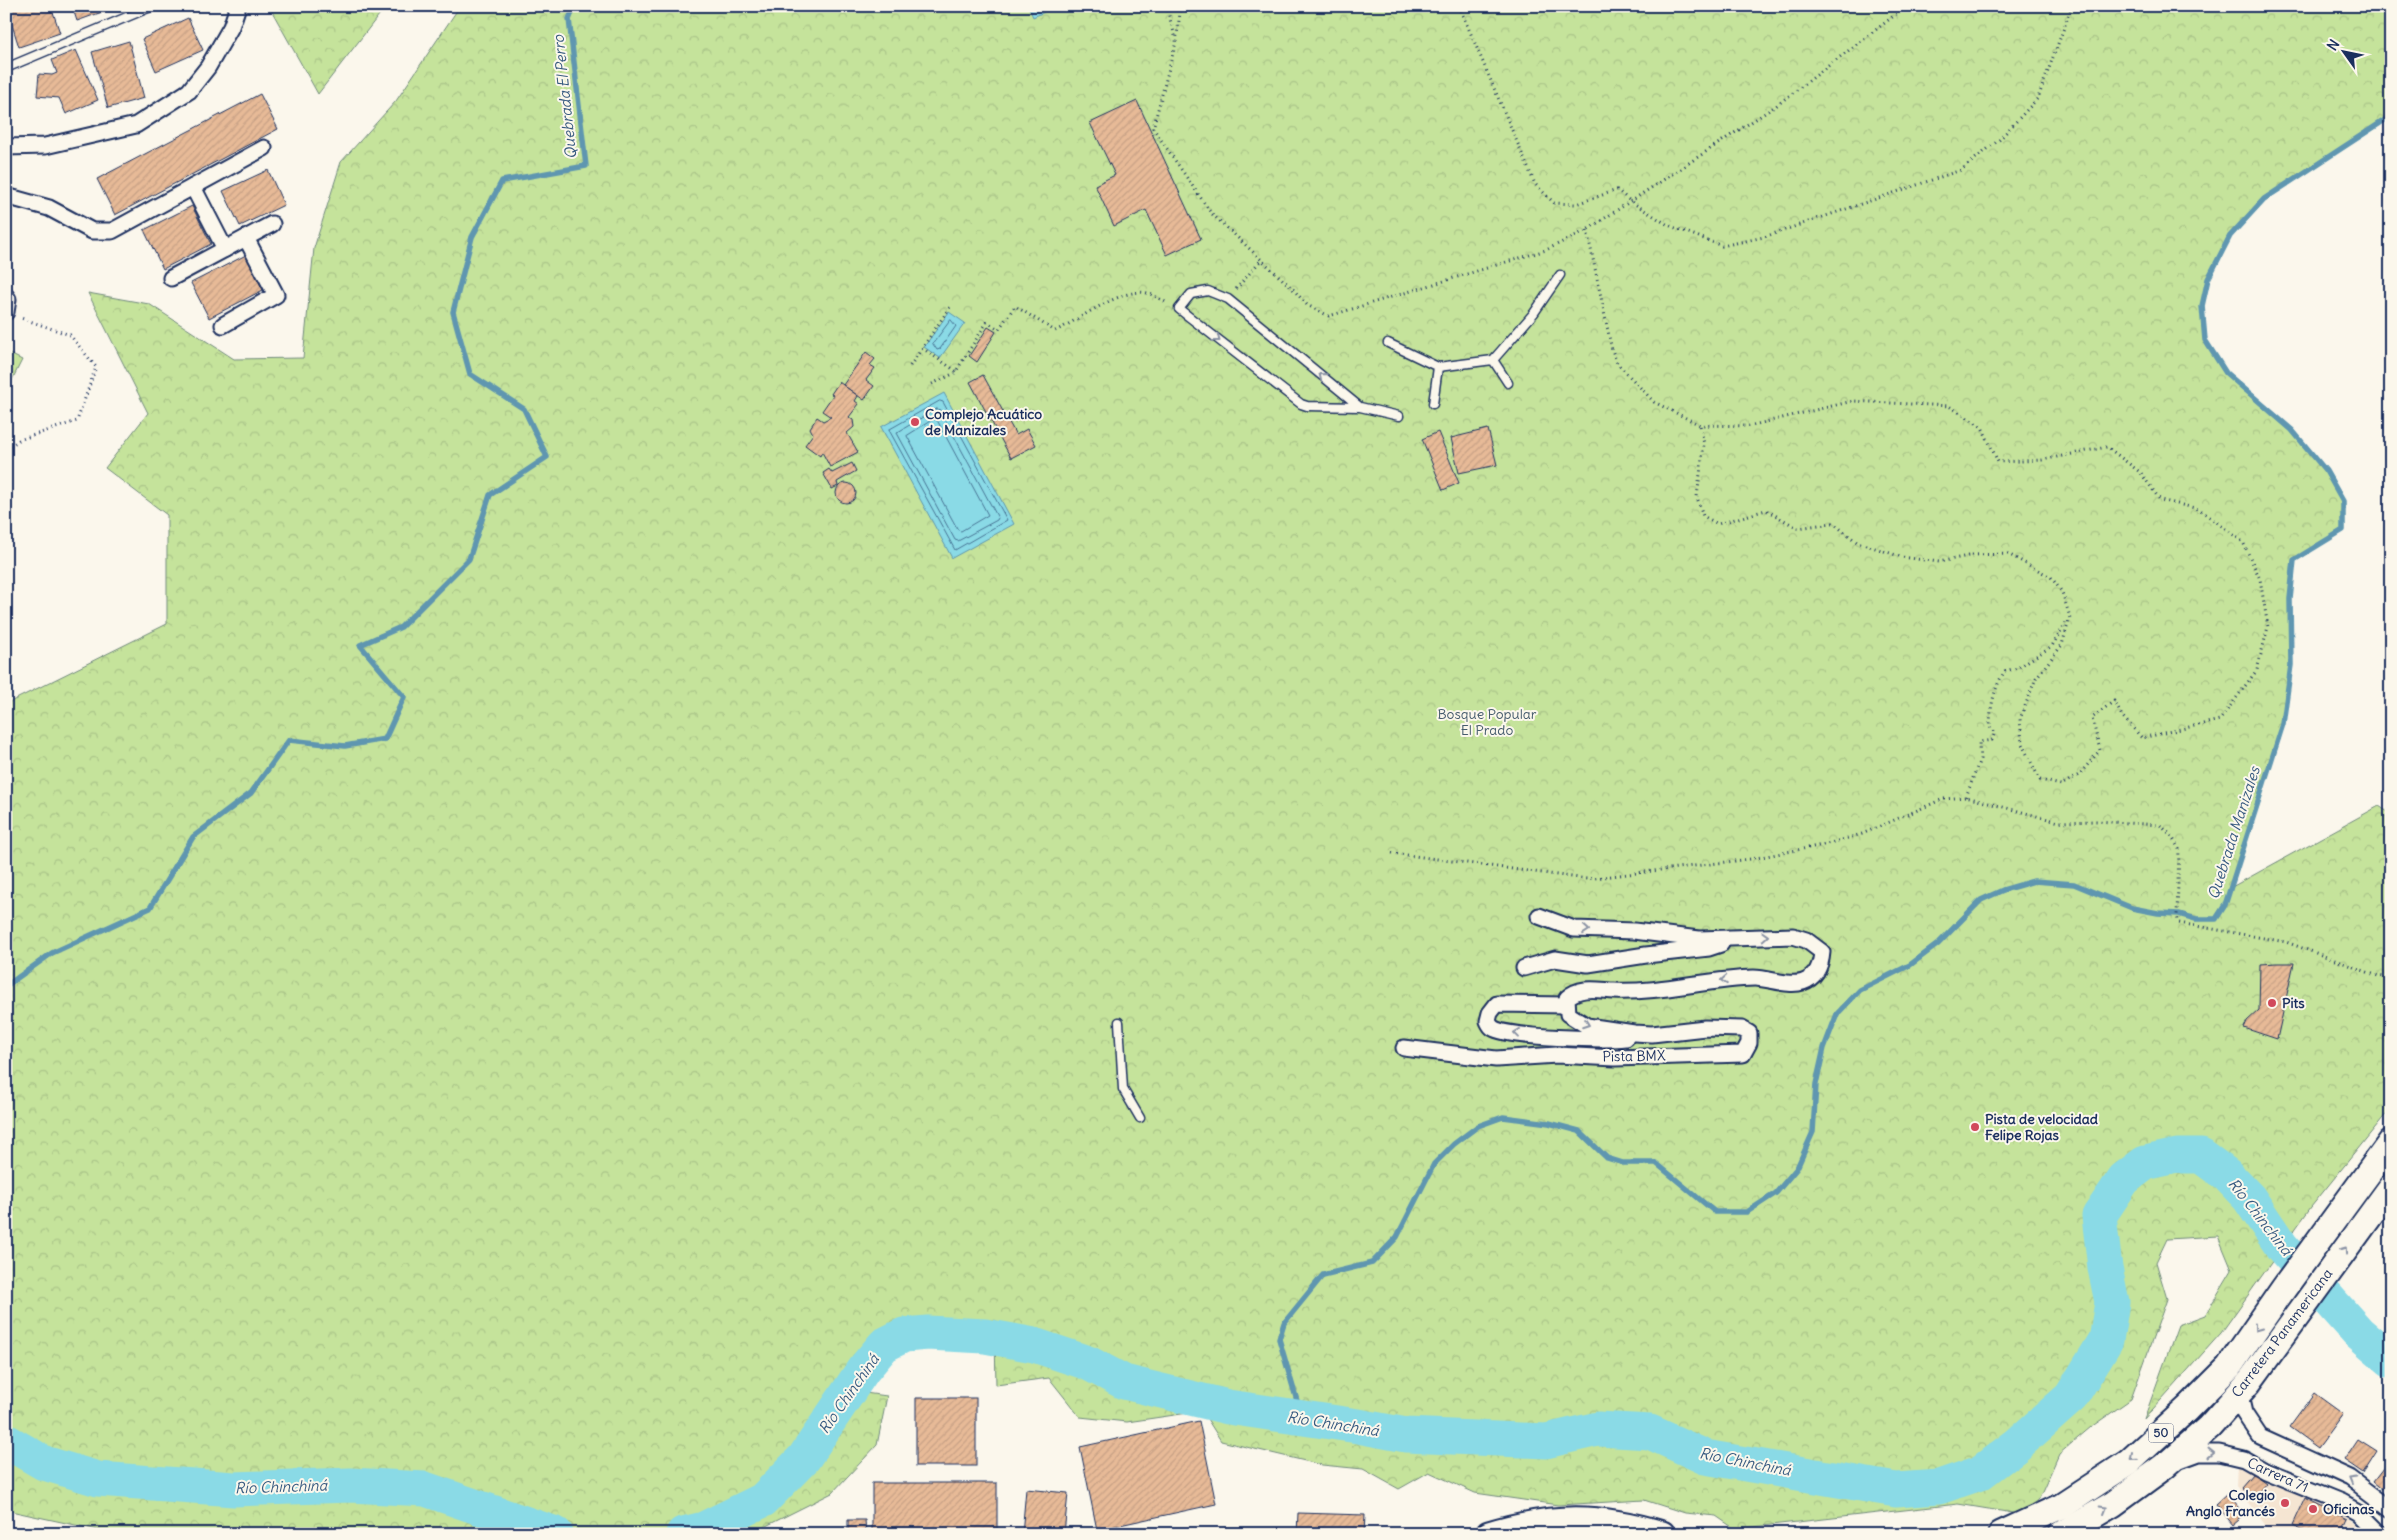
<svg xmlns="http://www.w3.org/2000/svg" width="2397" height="1540" viewBox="0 0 2397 1540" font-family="Delius,sans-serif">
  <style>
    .built { fill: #f5e5d2 }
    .grass { fill: #c5e39b; stroke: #70897c }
    .forest { fill: url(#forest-crowns); stroke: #70897c }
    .water { fill: #8adae6; stroke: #5e96b0 }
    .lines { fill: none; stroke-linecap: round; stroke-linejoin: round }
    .shore { stroke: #477394; stroke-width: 1 }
    .stream { stroke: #5e96b0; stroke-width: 5.5 }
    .river { stroke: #8adae6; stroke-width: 35 }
    .building { fill: url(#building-hatch); stroke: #1b2f5e }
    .service-casing { stroke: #1b2f5e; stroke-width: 11 }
    .minor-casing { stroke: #1b2f5e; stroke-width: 19 }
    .trunk-casing { stroke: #1b2f5e; stroke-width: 29 }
    .path { stroke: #1b2f5e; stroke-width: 3; stroke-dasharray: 1 4; stroke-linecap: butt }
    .service { stroke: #fbf7ec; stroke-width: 8 }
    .minor { stroke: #fbf7ec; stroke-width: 15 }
    .trunk { stroke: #fbf7ec; stroke-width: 25 }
    .oneway { stroke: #8b93a5 }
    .poi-dot { fill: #d1495b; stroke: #fbf7ec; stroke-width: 2 }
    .labels { text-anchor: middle; stroke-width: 4; stroke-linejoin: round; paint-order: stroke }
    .shield { fill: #fbf7ec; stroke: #5e6b89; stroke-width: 1 }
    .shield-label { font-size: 12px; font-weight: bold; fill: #1b2f5e }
    .poi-label { font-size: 14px; font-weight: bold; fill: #1b2f5e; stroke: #fbf7ec; text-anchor: start }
    .park-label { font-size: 14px; fill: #465c6d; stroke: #fbf7ec }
    .street-label { font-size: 14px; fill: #1b2f5e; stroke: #fbf7ec }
    .water-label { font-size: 15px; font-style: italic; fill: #375a80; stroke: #fbf7ec }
  </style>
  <defs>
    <pattern id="forest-crowns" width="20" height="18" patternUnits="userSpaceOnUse" patternTransform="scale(1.25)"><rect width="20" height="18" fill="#c5e39b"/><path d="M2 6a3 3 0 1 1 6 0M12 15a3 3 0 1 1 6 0" fill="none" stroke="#a9c388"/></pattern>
    <pattern id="building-hatch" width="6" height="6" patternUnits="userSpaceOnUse" patternTransform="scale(1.25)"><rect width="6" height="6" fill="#e7ba97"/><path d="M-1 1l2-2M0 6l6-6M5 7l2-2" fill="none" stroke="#c6a085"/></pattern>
  </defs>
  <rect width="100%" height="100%" fill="#fbf7ec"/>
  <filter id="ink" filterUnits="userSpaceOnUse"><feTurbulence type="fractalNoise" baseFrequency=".02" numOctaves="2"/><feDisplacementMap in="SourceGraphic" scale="10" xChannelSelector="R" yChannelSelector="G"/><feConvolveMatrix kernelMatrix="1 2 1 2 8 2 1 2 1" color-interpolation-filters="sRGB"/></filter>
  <g filter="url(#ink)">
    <polygon class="built" points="2237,1464 2348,1516 2370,1534 2272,1534 2236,1486"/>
    <polygon class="grass" points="6,352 22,360 6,392"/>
    <g class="forest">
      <polygon points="269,6 386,6 318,94"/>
      <path d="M460 6H2391V116L2264 199 2230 236 2208 279 2202 306 2205 340 2226 373 2292 430 2326 471 2343 501V530L2294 560 2290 599 2291 665 2283 724 2230 888 2379 806 2391 814V1108L2311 1207 2221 1333 2144 1419 2178 1325 2205 1315 2232 1270 2218 1236 2167 1239 2156 1262 2167 1299 2131 1399 2091 1427 2059 1454 2039 1499 2019 1514 1958 1504 1735 1529 1716 1516 1685 1513 1644 1500 1558 1505 1475 1493 1429 1472 1399 1489 1363 1469 1322 1465 1221 1441 1202 1411 1127 1422 1080 1417 1049 1378 996 1385 995 1338C966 1333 909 1327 884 1344 872 1353 858 1378 850 1391L887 1396 877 1445 832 1493 750 1534H117L6 1510V704L167 624V515L105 468 148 413 88 293 149 304 234 359 303 358 314 248 341 162 396 101Z"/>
    </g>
    <g class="water">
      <polygon points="1028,6 1058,6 1033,17"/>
      <polygon points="949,312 965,323 940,358 924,347"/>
      <polygon points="944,393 1014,524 952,558 881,427"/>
    </g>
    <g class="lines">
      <g class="shore">
        <polygon points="951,320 956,326 940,349 937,350 933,344"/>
        <polygon points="940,401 943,402 1007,520 955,550 889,430"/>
        <polygon points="937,409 940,410 998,518 997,520 958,541 955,540 897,433"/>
        <polygon points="934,419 937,420 988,515 961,531 958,530 907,436"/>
      </g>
      <g class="stream">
        <polyline points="6,986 52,953 150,908 193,837 251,793 289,740 345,746 385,739 404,697 360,645 401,627 469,559 490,495 547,457 524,409 470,374 453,312 472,237 502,181 586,166 569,19 575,6"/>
        <polyline points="1302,1418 1279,1339 1284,1323 1323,1275 1372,1263 1397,1237 1434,1164 1454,1144 1478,1126 1503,1117 1549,1123 1579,1131 1607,1158 1623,1163 1656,1163 1715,1212 1747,1212 1776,1193 1797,1168 1813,1132 1816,1084 1824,1048 1837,1014 1860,990 1910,965 1938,944 1981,900 2003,890 2034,881 2074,884 2132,908 2158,913 2179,914 2196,919 2216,919 2225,905 2283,724 2291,665 2290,599 2294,560 2343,530 2343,501 2326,471 2292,430 2226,373 2205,340 2202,306 2208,279 2230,236 2264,199 2391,116"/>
      </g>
      <g class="river">
        <polyline points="6,1441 44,1463 98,1479 234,1489 350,1485 425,1489 556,1534"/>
        <polyline points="683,1534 704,1529 763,1500 804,1458 863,1370 884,1345 904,1335 928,1333 985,1336 1034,1345 1088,1363 1124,1382 1228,1407 1358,1426 1406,1435 1546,1441 1598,1429 1650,1432 1705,1457 1896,1490 1939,1487 1980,1473 2017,1445 2071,1397 2106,1340 2112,1302 2105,1268 2099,1216 2124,1179 2145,1163 2177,1156 2201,1156 2227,1175 2249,1198 2282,1247 2358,1332 2391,1360"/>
      </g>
    </g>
    <g class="building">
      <polygon points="6,6 51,6 60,33 19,47"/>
      <polygon points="72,6 116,6 116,7 77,21"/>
      <polygon points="188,18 203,50 156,71 142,39"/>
      <polygon points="129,41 144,98 108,108 92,52"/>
      <polygon points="76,50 98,100 66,114 59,98 37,96 39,74 52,75 57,73 52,60"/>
      <polygon points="260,94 278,129 115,215 97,179"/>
      <polygon points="1137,101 1201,239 1167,255 1146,210 1114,226 1095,185 1115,175 1090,123"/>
      <polygon points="268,170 284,205 240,226 223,191"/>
      <polygon points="192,206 211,244 163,269 144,230"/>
      <polygon points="246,255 263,290 209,318 191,283"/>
      <polygon points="988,327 996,332 977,362 969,356"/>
      <polygon points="866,352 875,359 870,365 875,368 866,380 874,386 864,400 843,385"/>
      <polygon points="983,375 1016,435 1027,429 1036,445 1011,458 970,382"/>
      <polygon points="839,382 858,396 855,401 859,404 849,417 853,420 854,427 847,433 858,452 830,467 822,452 820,456 805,445 813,434 810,428 817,417 823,421 831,417 822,411 833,395 831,394"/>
      <polygon points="1488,429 1497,465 1459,473 1451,438"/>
      <polygon points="1438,432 1459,483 1443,490 1422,439"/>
      <polygon points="852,463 856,471 837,482 838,486 832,489 823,473 829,469 832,473"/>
      <circle cx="846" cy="493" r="10"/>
      <polygon points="2276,963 2294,963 2277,1039 2244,1028 2247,1021 2259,1010 2260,964"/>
      <polygon points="2314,1393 2343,1414 2318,1448 2289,1427"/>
      <rect x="916" y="1398" width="60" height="68"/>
      <polygon points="1199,1421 1216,1504 1097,1530 1080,1447"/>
      <polygon points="2358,1439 2377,1451 2363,1473 2344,1460"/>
      <polygon points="2391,1459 2391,1481 2384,1489 2374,1481"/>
      <polygon points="2253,1473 2266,1483 2254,1498 2241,1487"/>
      <rect x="872" y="1483" width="125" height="51"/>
      <polygon points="1026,1489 1068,1493 1064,1534 1022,1534"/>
      <polygon points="2227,1494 2245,1515 2233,1525 2216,1504"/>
      <polygon points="2305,1498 2348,1519 2341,1534 2310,1534 2292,1526"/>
      <polygon points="1298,1513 1365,1515 1364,1534 1297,1534"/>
      <polygon points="848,1520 865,1520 866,1534 848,1534"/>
    </g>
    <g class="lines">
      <g class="service-casing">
        <g id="service">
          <polyline points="6,68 153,6"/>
          <polyline points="1388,343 1438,367 1493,360 1508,383"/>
          <polyline points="1493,360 1534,313 1560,275"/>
          <polyline points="1433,404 1438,367"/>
          <polyline points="1360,407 1228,299 1208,291 1191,294 1179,309 1301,404 1307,406 1360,407 1399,416"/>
          <polyline points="1119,1022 1123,1089 1140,1118"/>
          <polyline points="2360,1534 2372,1522"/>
        </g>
      </g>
      <g class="minor-casing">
        <g id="minor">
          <polyline points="6,147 45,146 136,125 189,91 208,67 231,27 238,6"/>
          <polyline points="193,187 225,249"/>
          <polyline points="6,196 49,208 92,231 112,231 264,148"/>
          <polyline points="171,278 272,224"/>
          <polyline points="6,296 8,299 6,312"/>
          <polyline points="223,325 276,295 246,238"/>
          <polyline points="1524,968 1555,959 1588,964 1646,955 1709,948 1721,944"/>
          <path d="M1566 1005 1497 1004 1490 1013 1488 1021C1489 1023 1490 1026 1493 1028 1507 1038 1606 1040 1626 1038"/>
          <path d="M1404 1048 1496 1059 1557 1055 1615 1058 1743 1054 1749 1043V1033L1742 1029 1705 1028 1652 1034 1634 1033 1587 1026 1568 1014 1567 998C1580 986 1597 990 1614 991 1661 993 1708 979 1754 978 1770 978 1788 987 1803 982 1817 977 1821 965 1822 952L1806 940 1793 936 1699 939 1634 931 1574 929 1539 916"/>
          <polyline points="2245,1390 2241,1400 2244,1413 2260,1437 2350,1478 2391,1509"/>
          <polyline points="2180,1460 2199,1453 2219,1453 2244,1459 2265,1471 2342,1502 2360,1512 2382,1534"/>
        </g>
      </g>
      <g class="trunk-casing">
        <g id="trunk">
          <path d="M1489 1534C1553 1515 1599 1515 1662 1534"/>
          <polyline points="2001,1534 2062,1506 2129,1462 2187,1409 2229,1367 2284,1288 2391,1142"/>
          <polyline points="2062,1534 2113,1504 2165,1466 2209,1427 2249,1382 2391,1187"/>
        </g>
      </g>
      <g class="path">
        <polyline points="1166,6 1176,39"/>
        <polyline points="1181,6 1176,42 1153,128 1211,213 1293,289 1307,305 1329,316 1546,250 1587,230 1777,105 1907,6"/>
        <polyline points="1459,6 1535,184 1554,203 1576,204 1617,190 1630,201 1668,225 1722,246 1764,237 1961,170 1999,140 2038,98 2072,6"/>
        <polyline points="1587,230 1612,350 1617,363 1654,402 1700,425 1749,426 1853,401 1949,406 1982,427 1998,462 2042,460 2107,447 2141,473 2160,500 2199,509 2243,542 2260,579 2268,627 2257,670 2220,720 2142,738 2122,716 2114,701 2092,718 2100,750 2079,775 2061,785 2040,780 2022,744 2020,719 2036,678 2062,645 2070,617 2062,592 2051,577 2008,554 1973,555 1939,562 1902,557 1857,542 1833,523 1798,528 1766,510 1718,524 1703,516 1697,497 1704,444 1700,425"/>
        <polyline points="1236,289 1262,259"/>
        <polyline points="922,348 956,371"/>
        <polyline points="910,366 950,307"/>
        <path d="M932 384 955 373 987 322 999 329 1015 306 1055 331C1078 321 1121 287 1147 293 1154 295 1161 300 1168 303"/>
        <polyline points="6,449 19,440 77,421 96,367 70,335 21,318"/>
        <path d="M1966 797 1980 759 1979 742 1992 740 1995 732 1990 727C1990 708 1994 687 2005 671L2017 668 2052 646 2067 621"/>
        <polyline points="1392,853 1587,879 1751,859 1823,845 1862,834 1943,799 1966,797 2059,822 2096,821 2160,825 2171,835 2179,849 2177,916 2179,923 2286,942 2378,976 2391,978"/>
      </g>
      <use href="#service" class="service"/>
      <use href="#minor" class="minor"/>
      <use href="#trunk" class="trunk"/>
    </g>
    <defs><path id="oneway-chevron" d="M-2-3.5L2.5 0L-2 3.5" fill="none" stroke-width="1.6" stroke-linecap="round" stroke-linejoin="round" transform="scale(1.25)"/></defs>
    <g class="oneway">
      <use href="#oneway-chevron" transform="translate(1217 339) rotate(38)"/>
      <use href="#oneway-chevron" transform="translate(1322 376) rotate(-141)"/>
      <use href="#oneway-chevron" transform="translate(1586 930) rotate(5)"/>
      <use href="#oneway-chevron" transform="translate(1765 936) rotate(-3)"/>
      <use href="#oneway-chevron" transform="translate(1724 980) rotate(176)"/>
      <use href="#oneway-chevron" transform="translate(1586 1024) rotate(20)"/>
      <use href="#oneway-chevron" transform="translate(1517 1033) rotate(-173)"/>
      <use href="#oneway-chevron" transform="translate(2344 1250) rotate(-54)"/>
      <use href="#oneway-chevron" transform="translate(2257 1328) rotate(126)"/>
      <use href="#oneway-chevron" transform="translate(2211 1453)"/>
      <use href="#oneway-chevron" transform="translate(2133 1458) rotate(139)"/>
      <use href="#oneway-chevron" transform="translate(2352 1480) rotate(-150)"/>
      <use href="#oneway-chevron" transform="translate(2104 1509) rotate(-30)"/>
    </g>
  </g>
  <g class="poi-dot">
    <circle cx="915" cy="422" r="5"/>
    <circle cx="2272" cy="1003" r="5"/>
    <circle cx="1975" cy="1127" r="5"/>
    <circle cx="2285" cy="1503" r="5"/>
    <circle cx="2313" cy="1509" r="5"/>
  </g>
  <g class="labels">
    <rect class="shield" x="2148.5" y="1423.5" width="25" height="19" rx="4"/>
    <g class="shield-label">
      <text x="2161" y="1437">50</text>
    </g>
    <g class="poi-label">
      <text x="925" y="419">Complejo Acuático<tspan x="925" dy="16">de Manizales</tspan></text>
      <text x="2282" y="1008">Pits</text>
      <text x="1985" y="1124">Pista de velocidad<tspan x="1985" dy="16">Felipe Rojas</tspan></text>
      <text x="2275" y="1500" text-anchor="end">Colegio<tspan x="2275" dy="16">Anglo Francés</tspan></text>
      <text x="2323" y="1514">Oficinas</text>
    </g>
    <g class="park-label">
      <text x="1487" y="719">Bosque Popular<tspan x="1487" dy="16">El Prado</tspan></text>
    </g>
    <g class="street-label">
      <text transform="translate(1634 1056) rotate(-1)" y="5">Pista BMX</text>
      <text transform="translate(2282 1333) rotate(-53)" y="5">Carretera Panamericana</text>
      <text transform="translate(2278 1475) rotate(24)" y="5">Carrera 71</text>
    </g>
    <g class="water-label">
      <text transform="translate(565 97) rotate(-96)" y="5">Quebrada El Perro</text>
      <text transform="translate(2234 833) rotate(-72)" y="5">Quebrada Manizales</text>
      <text transform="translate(2260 1217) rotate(52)" y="5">Río Chinchiná</text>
      <text transform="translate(849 1394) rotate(-55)" y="5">Río Chinchiná</text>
      <text transform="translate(1333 1424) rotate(9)" y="5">Río Chinchiná</text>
      <text transform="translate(1745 1462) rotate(11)" y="5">Río Chinchiná</text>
      <text transform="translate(281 1487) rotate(-2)" y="5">Río Chinchiná</text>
    </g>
  </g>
  <rect width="2397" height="1540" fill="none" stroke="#fbf7ec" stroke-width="25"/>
  <rect x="12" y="12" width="2372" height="1515" fill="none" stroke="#1b2f5e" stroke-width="2" filter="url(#ink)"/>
  <g transform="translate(2344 52) rotate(303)" stroke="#fbf7ec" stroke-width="4" paint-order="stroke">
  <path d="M0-4L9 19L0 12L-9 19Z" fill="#1b2f5e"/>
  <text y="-8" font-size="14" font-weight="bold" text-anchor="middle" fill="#1b2f5e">N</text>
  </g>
</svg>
